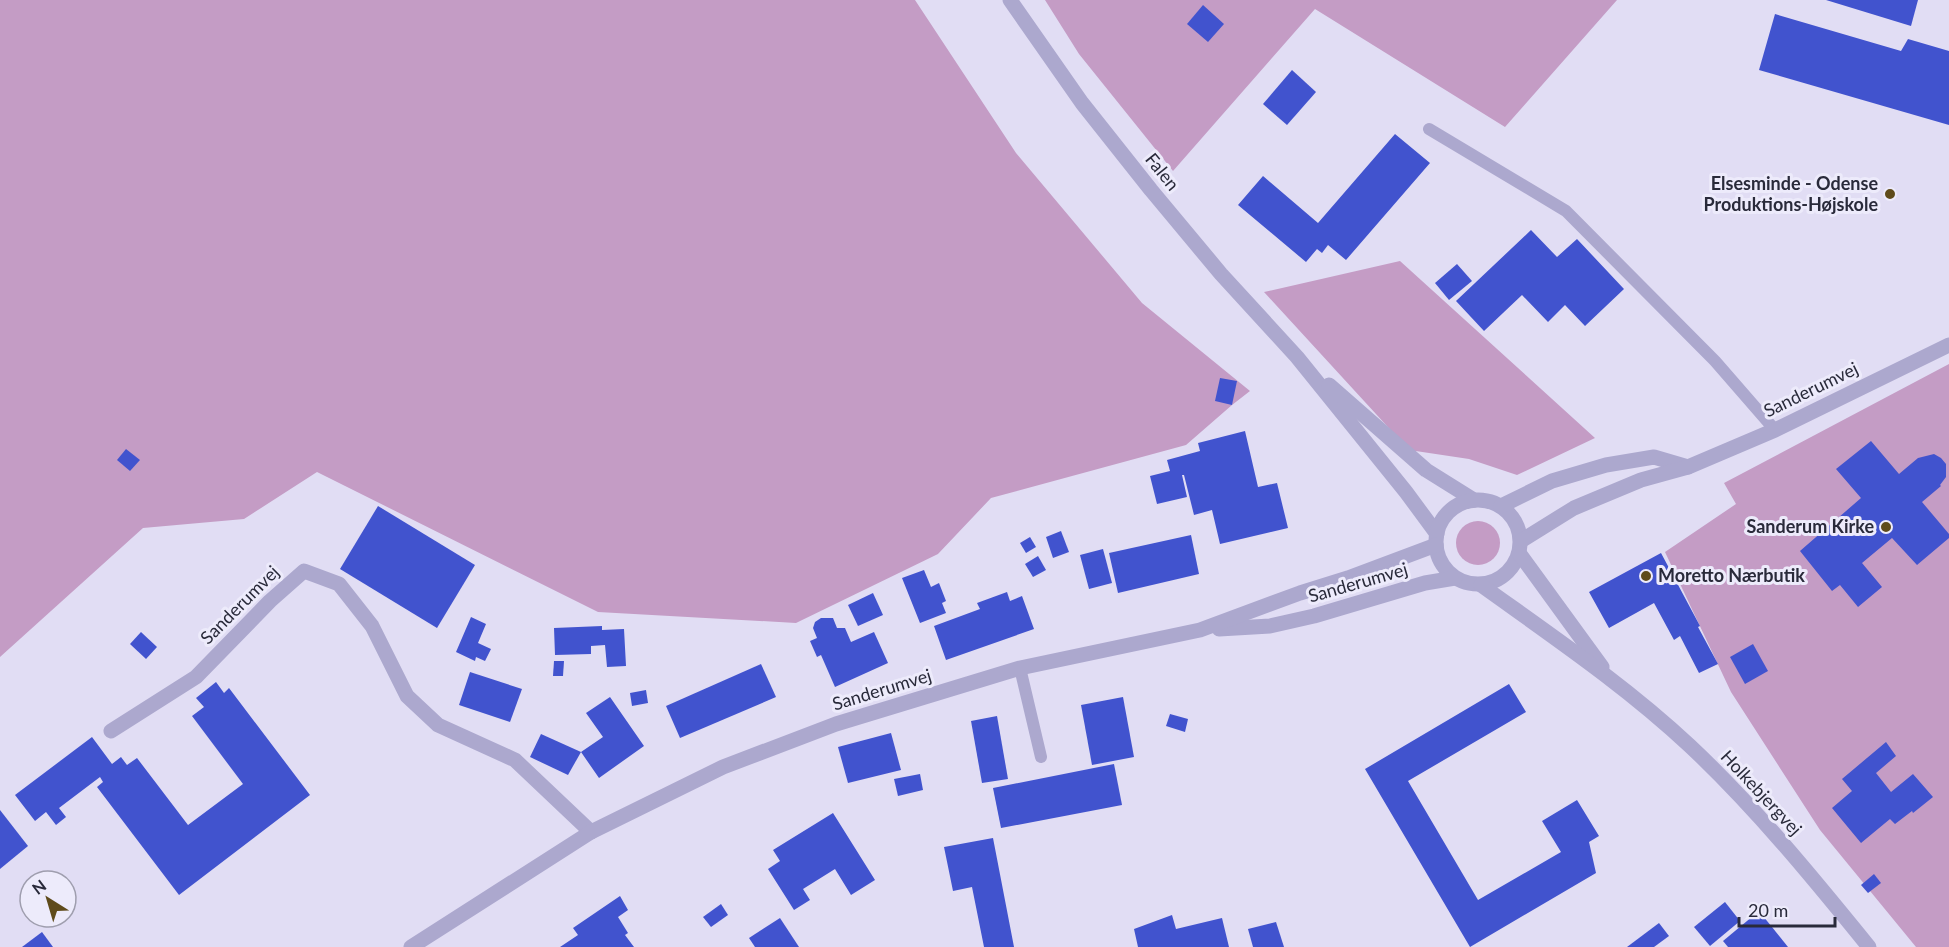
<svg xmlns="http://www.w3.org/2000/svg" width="1949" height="947" viewBox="0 0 1949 947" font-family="Lato,sans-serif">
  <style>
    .green { fill: #c49cc5 }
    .building { fill: #4153ce }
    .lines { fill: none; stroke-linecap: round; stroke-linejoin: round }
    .service { stroke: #aca8ce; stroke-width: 12 }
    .minor { stroke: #aca8ce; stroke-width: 15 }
    .tertiary { stroke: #aca8ce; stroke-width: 15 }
    .poi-dot { fill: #5f4b1b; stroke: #edebfb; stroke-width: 2 }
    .labels { text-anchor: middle; stroke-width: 6; stroke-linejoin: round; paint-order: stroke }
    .street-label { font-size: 18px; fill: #292a3a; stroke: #edebfb }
    .poi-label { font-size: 18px; font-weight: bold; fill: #292a3a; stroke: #edebfb; text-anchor: end }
  </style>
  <rect width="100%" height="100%" fill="#e1ddf4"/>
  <g class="green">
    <polygon points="0,0 915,0 1016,153 1142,303 1250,391 1232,405 1186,445 991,498 938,554 796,623 598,612 317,472 244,519 143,528 0,657"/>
    <polygon points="1045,0 1617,0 1505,127 1315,9 1173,171 1079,54"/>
    <polygon points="1400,261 1595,438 1517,475 1469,459 1409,450 1264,292"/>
    <polygon points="1949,364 1949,947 1916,947 1820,830 1731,692 1665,552 1736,504 1724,483"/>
    <circle cx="1478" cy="543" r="22"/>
  </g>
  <g class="building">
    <polygon points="1826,0 1918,0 1911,26"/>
    <polygon points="1203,5 1224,24 1208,42 1187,24"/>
    <polygon points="1775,14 1901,51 1908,39 1949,51 1949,125 1759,70"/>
    <polygon points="1292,70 1316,92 1287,125 1263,104"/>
    <polygon points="1395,134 1430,163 1346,260 1328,245 1322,253 1317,249 1306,262 1238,205 1263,176 1318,223"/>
    <polygon points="1531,230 1557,257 1577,239 1624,289 1585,326 1565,305 1548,322 1522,295 1484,331 1456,301"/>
    <polygon points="1457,264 1472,281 1449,300 1435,283"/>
    <polygon points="1220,378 1237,381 1232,405 1215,401"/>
    <polygon points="1245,431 1258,487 1277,483 1288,528 1220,544 1212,510 1194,515 1184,475 1182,475 1187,497 1157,504 1150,476 1170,471 1167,460 1200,451 1198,443"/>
    <polygon points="1871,441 1899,474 1918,458 1934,454 1941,458 1946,464 1946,477 1940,485 1941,486 1922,502 1949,534 1949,538 1917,565 1892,538 1862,563 1882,587 1858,607 1840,585 1832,591 1800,551 1861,498 1836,469"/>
    <polygon points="126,449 140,460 130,471 117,460"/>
    <polygon points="378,506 475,565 437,628 340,569"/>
    <polygon points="1061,531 1069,552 1053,558 1046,537"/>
    <polygon points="1191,535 1199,574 1118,593 1109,553"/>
    <polygon points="1030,537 1036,547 1026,553 1020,543"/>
    <polygon points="1103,549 1112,583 1089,589 1080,555"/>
    <polygon points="1661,553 1700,626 1698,627 1718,664 1699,673 1680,636 1674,640 1654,603 1609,628 1589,592"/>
    <polygon points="1038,556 1046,570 1033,577 1025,564"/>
    <polygon points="924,570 931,587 939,583 946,601 942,603 946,613 920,623 902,578"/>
    <polygon points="1007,592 1010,601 1022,596 1034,629 946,660 934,626 980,609 977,603"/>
    <polygon points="873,593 883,615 858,626 848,605"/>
    <polygon points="471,617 486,624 478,643 491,649 485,661 476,657 475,661 456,652"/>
    <polygon points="821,618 833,618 837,628 845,628 851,642 874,632 888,663 835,687 821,655 817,657 810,641 817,638 813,628 815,622"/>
    <polygon points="602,626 602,630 624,629 626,666 607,667 605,645 591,646 591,654 555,655 554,628"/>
    <polygon points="141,632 157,647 146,659 130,644"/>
    <polygon points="1753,644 1768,671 1745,684 1730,657"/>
    <polygon points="554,661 564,661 563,676 553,676"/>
    <polygon points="761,664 776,697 680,738 666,706"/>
    <polygon points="470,672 522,689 510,722 459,705"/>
    <polygon points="216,682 224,693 229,688 310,795 179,895 97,787 103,782 100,777 59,808 66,817 56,825 46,812 35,821 15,795 92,737 112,764 121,757 127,765 137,758 188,825 243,784 192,716 204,707 196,698"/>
    <polygon points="1509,684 1526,712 1408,781 1478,900 1561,852 1542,821 1577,800 1599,836 1589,842 1596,873 1470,947 1365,769"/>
    <polygon points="646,690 648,703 632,706 630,693"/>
    <polygon points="610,697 644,746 599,778 581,752 603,737 586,713"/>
    <polygon points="1123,697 1134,757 1092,765 1081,705"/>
    <polygon points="1170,714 1188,719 1185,732 1166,726"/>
    <polygon points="997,716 1008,779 982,783 971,721"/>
    <polygon points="891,733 901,770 848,783 838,747"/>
    <polygon points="541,734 581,752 568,775 530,757"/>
    <polygon points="1886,742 1896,756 1876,773 1891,792 1913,774 1933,797 1913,813 1912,811 1895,824 1890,819 1861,843 1832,808 1852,791 1842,779"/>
    <polygon points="1114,764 1122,805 1001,828 993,788"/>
    <polygon points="920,774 923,790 898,796 894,779"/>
    <polygon points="0,810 28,846 0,869"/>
    <polygon points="833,813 875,880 851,895 835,869 803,889 810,900 794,910 768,869 780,861 773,850"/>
    <polygon points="993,838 1014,947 984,947 972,887 953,891 944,847"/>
    <polygon points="1874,874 1881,883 1868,893 1861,885"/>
    <polygon points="620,896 628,910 618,917 628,933 625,935 634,947 560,947 578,935 573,928"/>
    <polygon points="1725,902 1740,921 1710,946 1694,927"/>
    <polygon points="721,904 728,915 711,927 703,917"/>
    <polygon points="1759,911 1788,947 1728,947 1723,941"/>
    <polygon points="1172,915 1176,929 1222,918 1229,947 1138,947 1134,929"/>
    <polygon points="780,918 799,947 755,947 749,938"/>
    <polygon points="1276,922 1284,947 1253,947 1248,929"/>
    <polygon points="1659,923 1669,936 1654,947 1627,947"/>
    <polygon points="42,932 53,947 22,947"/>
  </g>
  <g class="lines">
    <g class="service">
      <polyline points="1429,129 1566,211 1715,361 1775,430"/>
      <polyline points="1020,668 1041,757"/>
    </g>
    <polyline class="minor" points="111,731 196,677 270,601 304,571 339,584 372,626 407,696 438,725 515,760 591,832"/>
    <g class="tertiary">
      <polyline points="1010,0 1082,103 1151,190 1221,274 1297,357 1406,492 1437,534"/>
      <polyline points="1329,385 1426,470 1474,500"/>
      <circle cx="1478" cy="542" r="42"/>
      <polyline points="1501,506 1552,481 1606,465 1654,457 1688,467"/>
      <polyline points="1521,541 1574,508 1641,480 1688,467 1775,430 1949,345"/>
      <polyline points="1519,553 1602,667"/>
      <path d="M1481 585C1552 636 1626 686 1690 746 1755 807 1813 878 1869 947"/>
      <polyline points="1219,629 1270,626 1314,616 1425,583 1455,578"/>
      <polyline points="411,947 591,832 723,767 836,724 1020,668 1200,630 1300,593 1348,578 1436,545"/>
    </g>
  </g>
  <g class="poi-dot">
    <circle cx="1890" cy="194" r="6"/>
    <circle cx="1886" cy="527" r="6"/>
    <circle cx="1646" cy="576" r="6"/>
  </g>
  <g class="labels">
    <g class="street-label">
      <text transform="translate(1162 172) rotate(51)" y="6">Falen</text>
      <text transform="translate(1811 390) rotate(-26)" y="6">Sanderumvej</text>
      <text transform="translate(1358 583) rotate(-16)" y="6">Sanderumvej</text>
      <text transform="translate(240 605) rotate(-45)" y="6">Sanderumvej</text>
      <text transform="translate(882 690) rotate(-17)" y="6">Sanderumvej</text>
      <text transform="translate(1761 793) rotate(47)" y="6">Holkebjergvej</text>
    </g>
    <g class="poi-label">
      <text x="1878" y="190">Elsesminde - Odense<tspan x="1878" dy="21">Produktions-Højskole</tspan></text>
      <text x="1874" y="533">Sanderum Kirke</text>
      <text x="1658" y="582" text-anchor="start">Moretto Nærbutik</text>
    </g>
  </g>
  <g transform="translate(48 899) rotate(323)"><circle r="28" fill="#edebfb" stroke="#9f9eae" stroke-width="1.5"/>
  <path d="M0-4.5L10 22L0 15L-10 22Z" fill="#5f4b1b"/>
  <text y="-9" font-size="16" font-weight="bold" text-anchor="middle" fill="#292a3a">N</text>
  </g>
  <path d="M1739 917v9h96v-9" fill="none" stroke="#292a3a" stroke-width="3"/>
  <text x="1748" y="917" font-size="18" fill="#292a3a" stroke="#edebfb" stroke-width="4.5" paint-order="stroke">20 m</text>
</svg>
